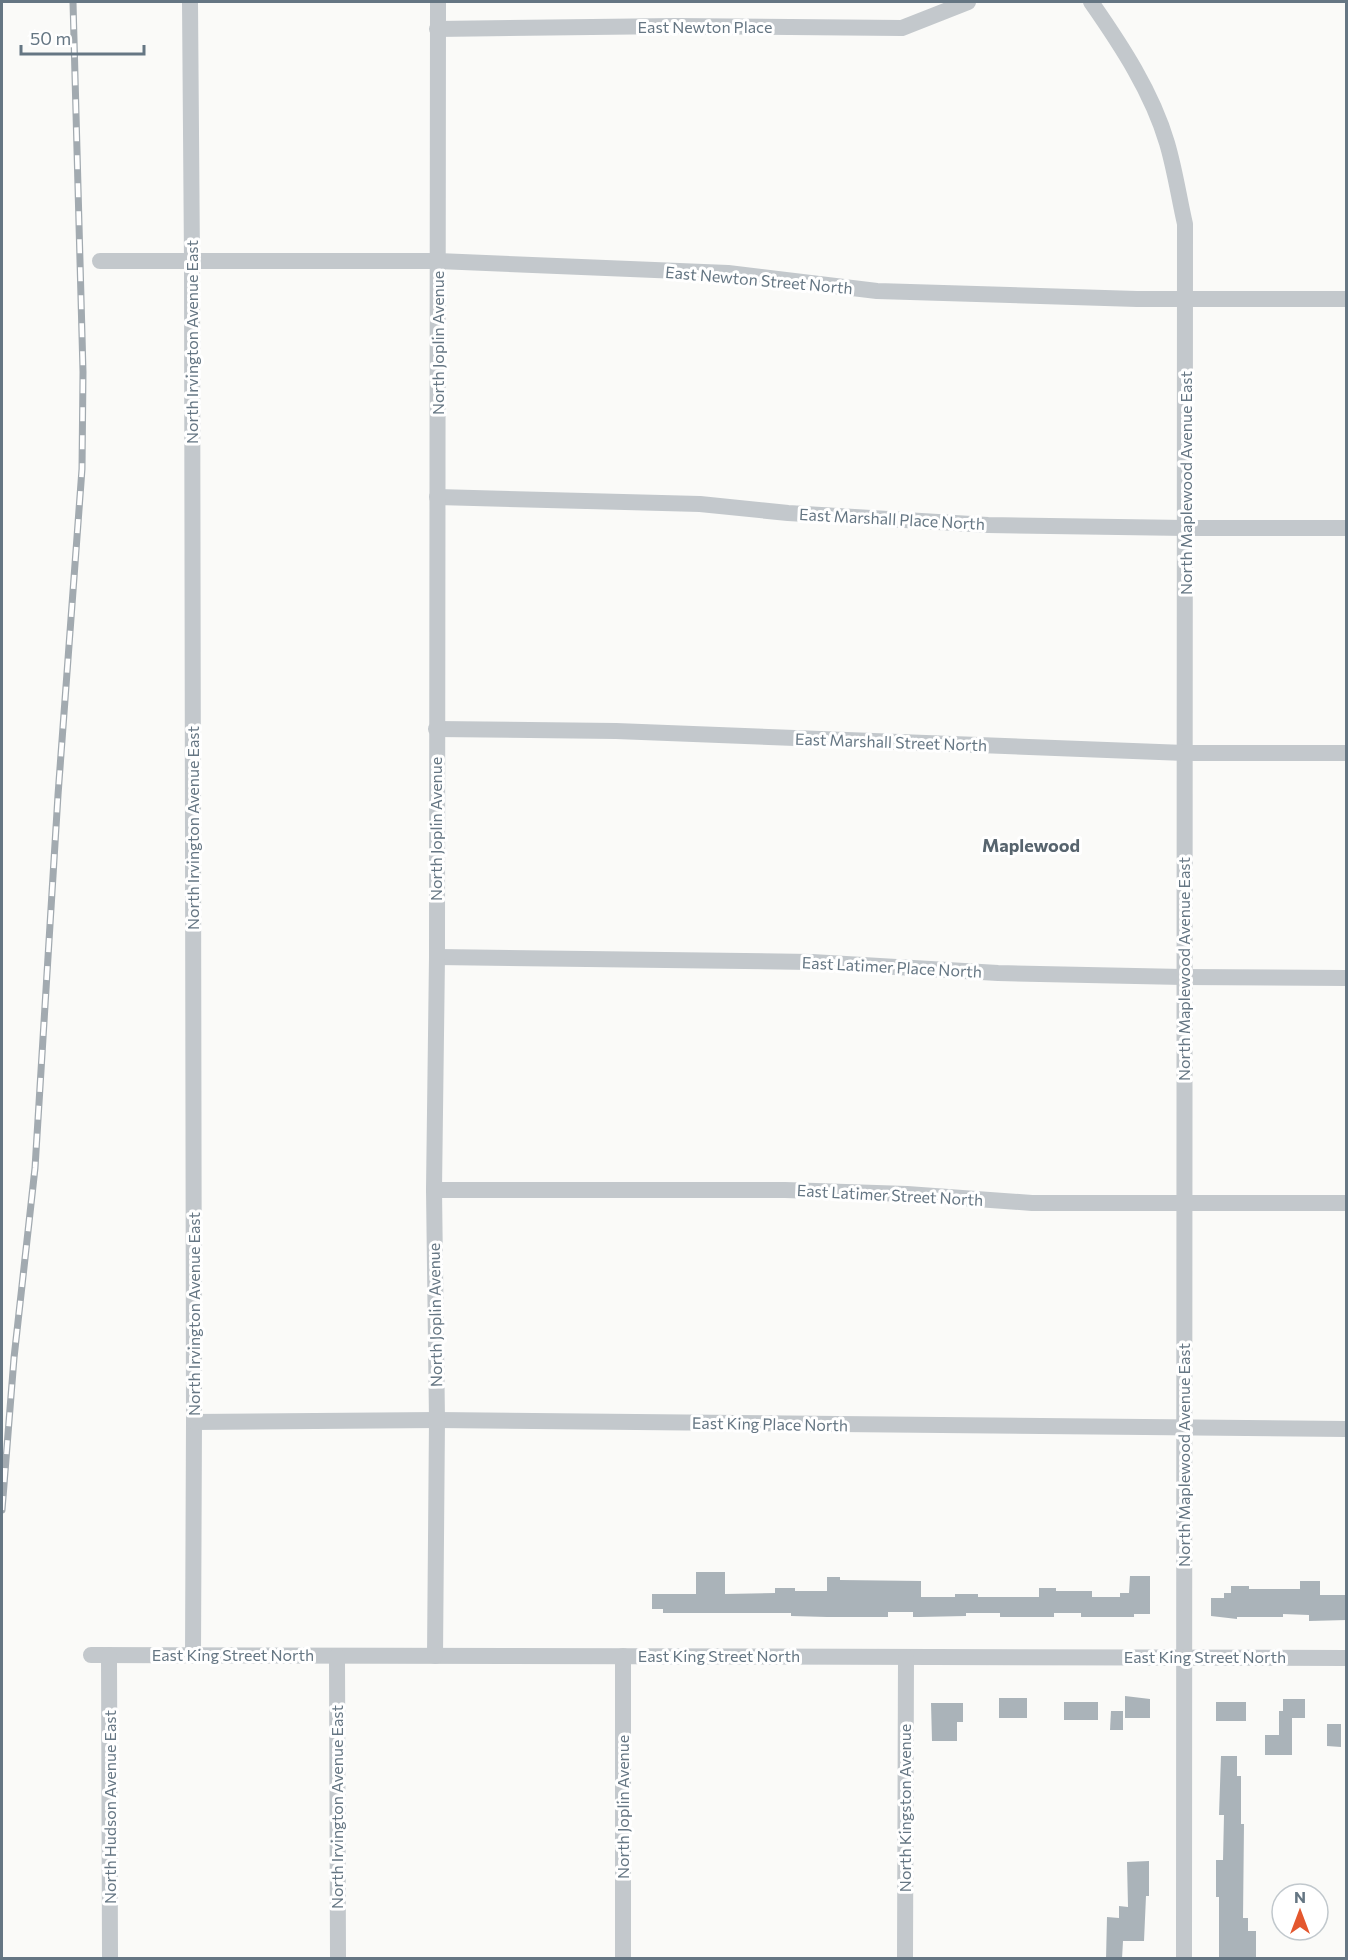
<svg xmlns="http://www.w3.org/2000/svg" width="1348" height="1960" viewBox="0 0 1348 1960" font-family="Commissioner,sans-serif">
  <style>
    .building { fill: #aab3b9 }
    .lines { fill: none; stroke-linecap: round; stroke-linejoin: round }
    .minor { stroke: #c3c8cc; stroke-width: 16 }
    .rail-casing { stroke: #a2aab0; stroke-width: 7 }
    .rail { stroke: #fff; stroke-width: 4.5; stroke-dasharray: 14; stroke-linecap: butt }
    .labels { text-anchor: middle; stroke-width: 6; stroke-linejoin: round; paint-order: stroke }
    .street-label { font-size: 16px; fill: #657683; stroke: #fff }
    .neighbourhood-label { font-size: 18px; font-weight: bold; fill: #57646e; stroke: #fff }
  </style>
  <rect width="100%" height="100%" fill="#fafaf8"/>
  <g class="building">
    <polygon points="696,1572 725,1572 725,1594 775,1593 775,1588 795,1588 795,1591 827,1591 827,1577 840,1577 840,1580 921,1581 921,1597 955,1597 955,1594 978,1594 978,1597 1039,1597 1039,1588 1056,1588 1056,1591 1092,1591 1092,1597 1120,1597 1120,1593 1129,1593 1130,1576 1150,1576 1150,1614 1134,1614 1134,1617 1081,1617 1081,1613 1054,1613 1054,1617 1000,1617 1000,1613 966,1613 966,1616 919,1617 913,1617 913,1612 888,1612 888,1617 827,1617 791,1616 791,1613 663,1613 663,1609 652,1609 652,1594 696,1594"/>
    <polygon points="1300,1581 1320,1581 1320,1595 1347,1595 1347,1620 1309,1621 1309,1615 1283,1614 1283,1617 1237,1617 1237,1619 1211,1616 1211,1598 1224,1598 1224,1593 1231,1593 1231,1586 1249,1586 1249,1589 1300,1589"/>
    <polygon points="1125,1696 1150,1699 1150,1718 1125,1718"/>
    <rect x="999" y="1698" width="28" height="20"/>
    <polygon points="1283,1699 1305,1699 1305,1718 1292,1718 1292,1755 1265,1755 1265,1735 1279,1735 1279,1711 1283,1711"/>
    <rect x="1064" y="1702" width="34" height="18"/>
    <rect x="1216" y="1702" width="30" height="19"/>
    <polygon points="931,1703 963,1703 963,1722 957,1722 957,1741 932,1741"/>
    <polygon points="1111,1711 1123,1711 1123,1730 1110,1730"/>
    <polygon points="1327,1724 1341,1724 1341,1747 1327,1746"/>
    <polygon points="1221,1756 1237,1756 1237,1776 1241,1776 1241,1824 1244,1824 1243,1918 1248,1918 1248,1931 1256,1931 1256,1959 1219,1959 1219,1897 1216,1897 1216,1860 1223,1860 1224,1815 1219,1815"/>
    <polygon points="1149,1861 1149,1896 1146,1896 1144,1941 1123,1941 1122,1959 1106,1959 1107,1917 1119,1918 1119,1906 1128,1907 1127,1862"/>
  </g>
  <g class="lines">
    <g class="minor">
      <polyline points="190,2 192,261 194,1422 193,1655"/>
      <path d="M1091 2C1121 45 1152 92 1167 143 1175 170 1179 198 1185 224L1184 1958"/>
      <polyline points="437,29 675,26 902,28 968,2"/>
      <polyline points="100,261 438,261 728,273 877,291 1137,299 1346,299"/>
      <polyline points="437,497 700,504 788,513 988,525 1186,528 1346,528"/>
      <polyline points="436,729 616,731 1185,753 1346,753"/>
      <polyline points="437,957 812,962 998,973 1183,977 1346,978"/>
      <polyline points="434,1190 785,1190 907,1194 1032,1203 1346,1203"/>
      <polyline points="194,1422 437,1420 1346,1429"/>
      <polyline points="91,1655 1346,1658"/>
      <polyline points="109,1655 110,1958"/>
      <polyline points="337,1656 338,1958"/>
      <polyline points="435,1656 437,1420 434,1190 437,957 438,2"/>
      <polyline points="623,1958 623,1656"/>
      <polyline points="905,1958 906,1657"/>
    </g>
    <g class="rail-casing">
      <polyline id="rail" points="2,1510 14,1358 35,1168 58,795 82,469 83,372 73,2"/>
    </g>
    <use href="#rail" class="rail"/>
  </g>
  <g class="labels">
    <g class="street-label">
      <text x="705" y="33">East Newton Place</text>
      <text transform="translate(759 280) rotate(5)" y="6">East Newton Street North</text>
      <text transform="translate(192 342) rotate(-90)" y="6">North Irvington Avenue East</text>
      <text transform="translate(438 343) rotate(-90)" y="6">North Joplin Avenue</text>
      <text transform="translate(1186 483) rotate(-90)" y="6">North Maplewood Avenue East</text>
      <text transform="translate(892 519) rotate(3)" y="6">East Marshall Place North</text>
      <text transform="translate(891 742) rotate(2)" y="6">East Marshall Street North</text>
      <text transform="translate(193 828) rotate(-90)" y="6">North Irvington Avenue East</text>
      <text transform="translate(436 829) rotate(-90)" y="6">North Joplin Avenue</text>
      <text transform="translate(892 967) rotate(3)" y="6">East Latimer Place North</text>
      <text transform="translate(1184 969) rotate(-90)" y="6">North Maplewood Avenue East</text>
      <text transform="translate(890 1195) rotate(3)" y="6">East Latimer Street North</text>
      <text transform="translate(194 1314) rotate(-90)" y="6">North Irvington Avenue East</text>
      <text transform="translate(435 1315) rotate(-91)" y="6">North Joplin Avenue</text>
      <text transform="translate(770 1424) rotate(1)" y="6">East King Place North</text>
      <text transform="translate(1184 1455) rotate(-90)" y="6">North Maplewood Avenue East</text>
      <text x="233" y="1661">East King Street North</text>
      <text x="719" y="1662">East King Street North</text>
      <text x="1205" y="1663">East King Street North</text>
      <text transform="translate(110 1807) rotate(-90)" y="6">North Hudson Avenue East</text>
      <text transform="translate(337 1807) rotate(-90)" y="6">North Irvington Avenue East</text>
      <text transform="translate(623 1807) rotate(-90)" y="6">North Joplin Avenue</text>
      <text transform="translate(905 1808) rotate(-90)" y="6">North Kingston Avenue</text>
    </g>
    <g class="neighbourhood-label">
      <text x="1031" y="852">Maplewood</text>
    </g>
  </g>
  <rect width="1348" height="1960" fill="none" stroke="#657683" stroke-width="6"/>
  <g transform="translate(1300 1912)"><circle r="28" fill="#ffffff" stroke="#c1c8cd" stroke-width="1.5"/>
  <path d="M0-4.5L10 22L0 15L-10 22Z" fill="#e4572e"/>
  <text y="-9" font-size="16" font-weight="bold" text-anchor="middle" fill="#657683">N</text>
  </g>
  <path d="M21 45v9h123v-9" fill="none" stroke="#657683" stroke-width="3"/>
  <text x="30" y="45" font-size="18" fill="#657683" stroke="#ffffff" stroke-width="4.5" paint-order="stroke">50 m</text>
</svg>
